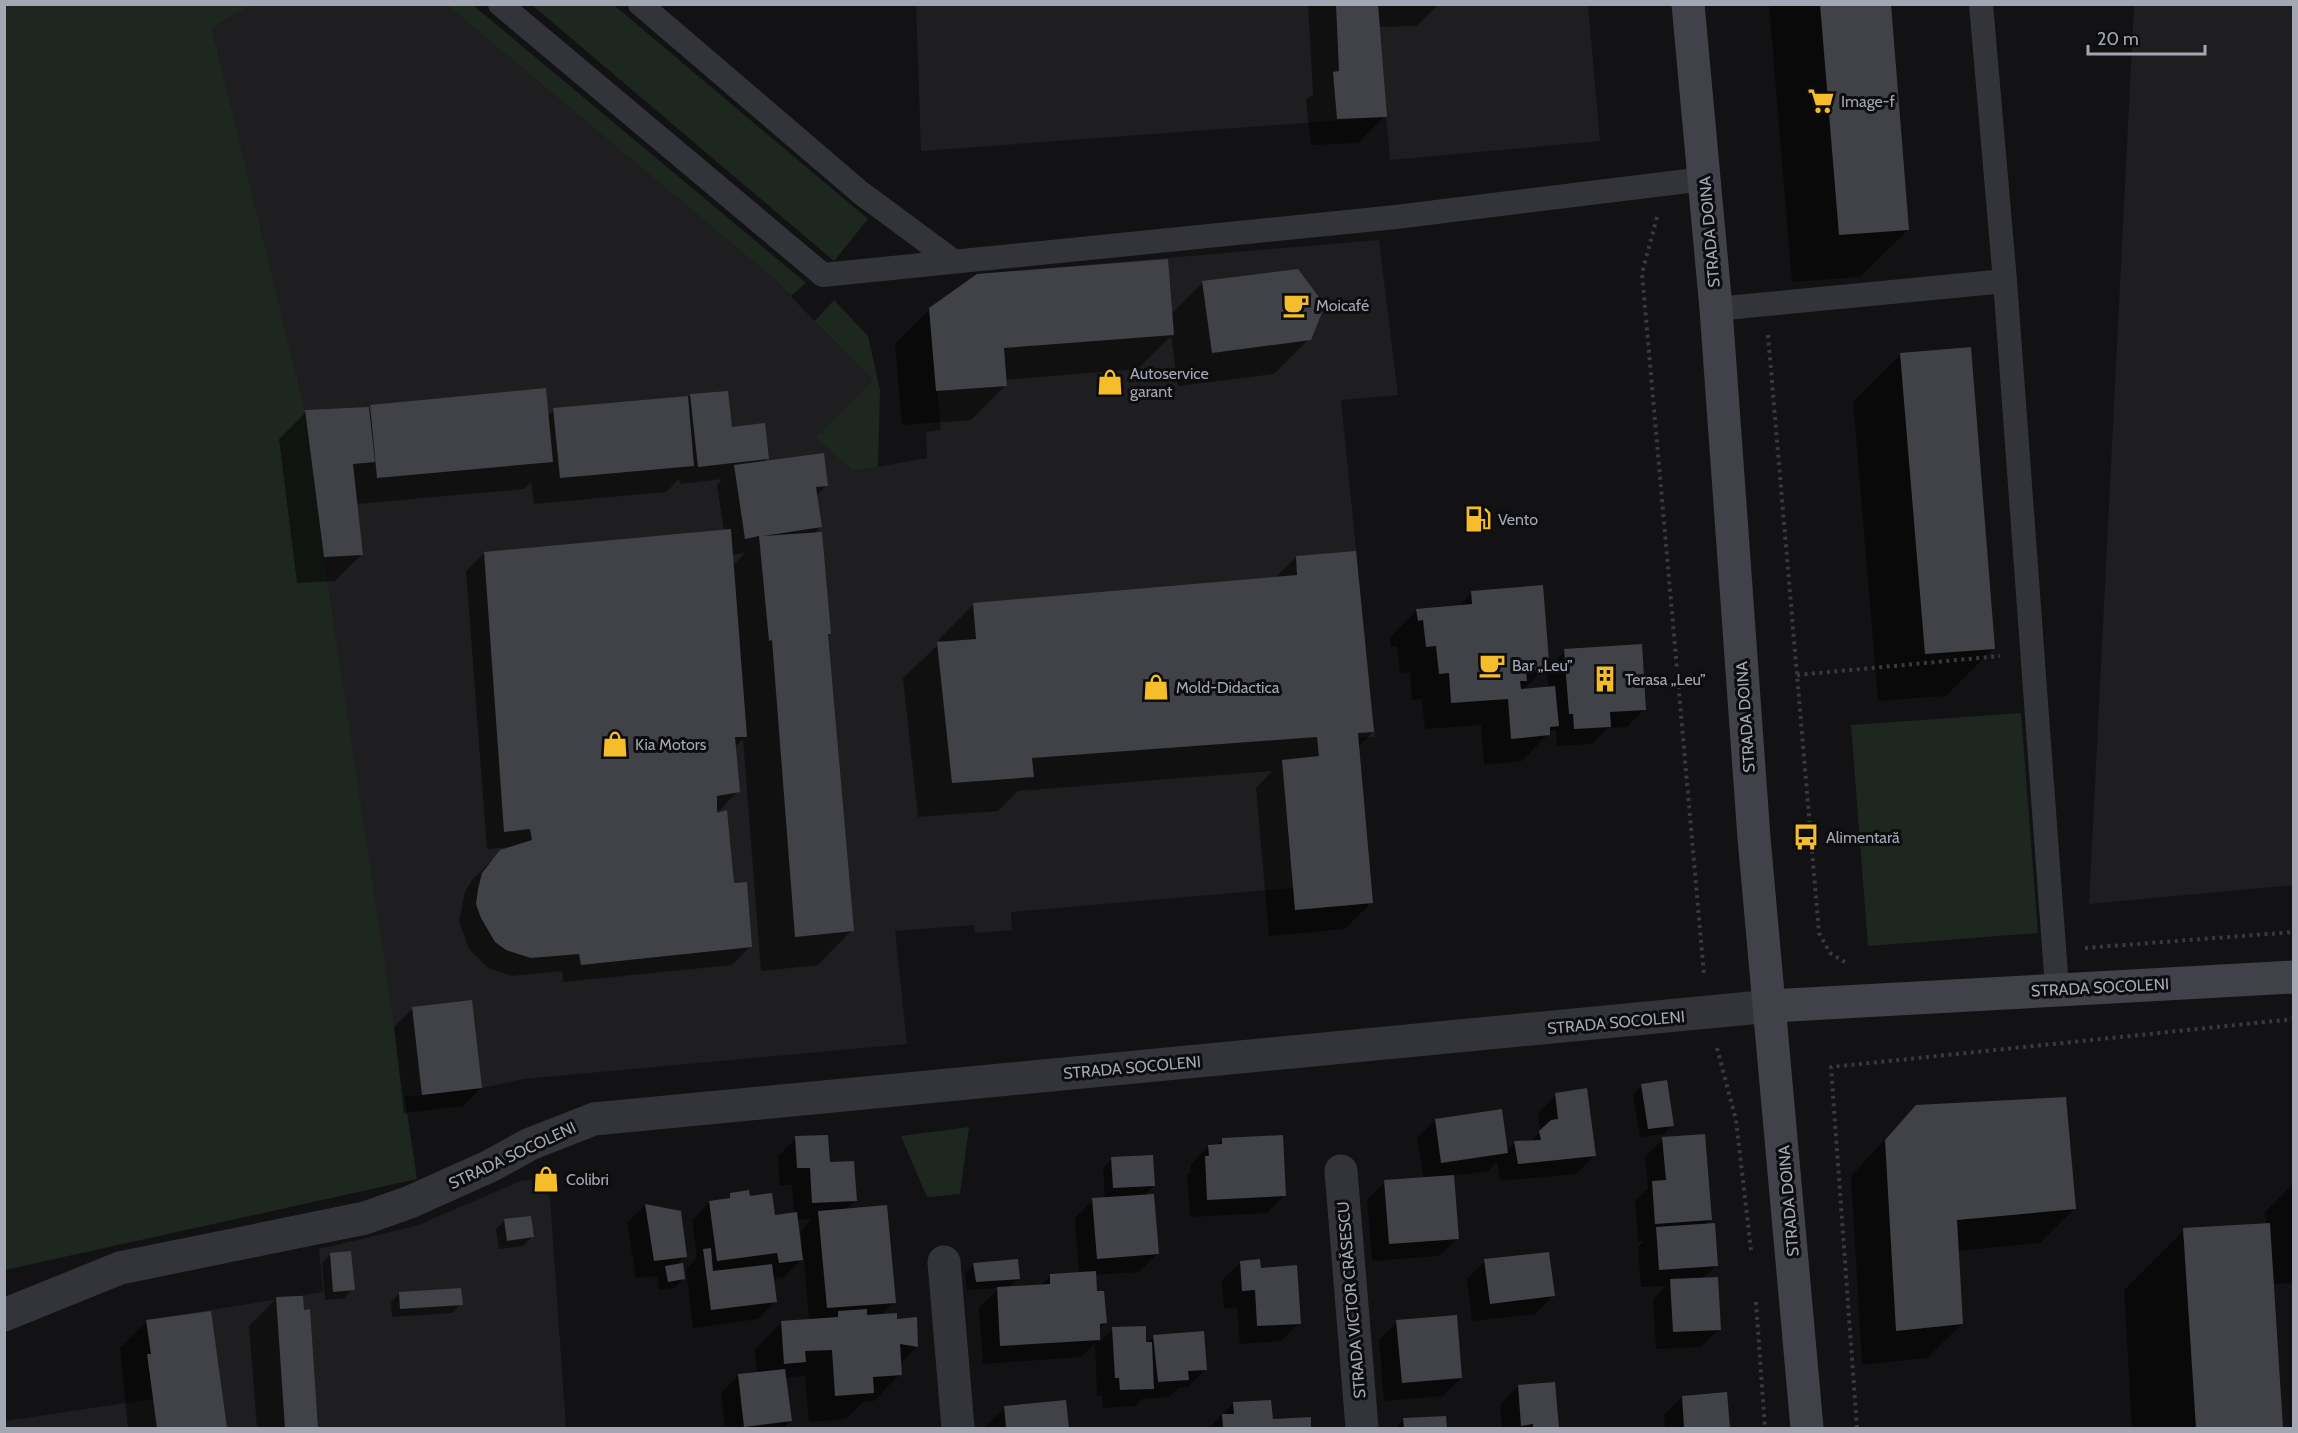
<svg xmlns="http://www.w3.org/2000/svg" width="2298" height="1433" viewBox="0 0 2298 1433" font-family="Cabin,sans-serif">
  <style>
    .built { fill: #1e1e21 }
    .green { fill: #1e2620 }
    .shadow { fill: #0007; fill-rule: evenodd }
    .building { fill: #414247 }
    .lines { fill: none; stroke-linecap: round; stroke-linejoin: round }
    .path { stroke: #393a40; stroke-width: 4; stroke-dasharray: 3 4.5; stroke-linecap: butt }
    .lane { stroke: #333439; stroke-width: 24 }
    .street { stroke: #333439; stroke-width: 33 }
    .secondary { stroke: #414249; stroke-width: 33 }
    .labels { text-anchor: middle; stroke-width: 6; stroke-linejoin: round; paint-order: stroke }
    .poi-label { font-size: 16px; fill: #a3a7b4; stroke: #0d0d0f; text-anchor: start }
    .street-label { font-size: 16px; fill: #a3a7b4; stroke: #0d0d0f }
  </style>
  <rect width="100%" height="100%" fill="#121214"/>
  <g class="built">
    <polygon points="251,5 447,5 774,279 873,381 815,437 854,471 927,458 926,432 941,430 929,308 977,274 1379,240 1398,395 1341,400 1375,737 1358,738 1373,903 1295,910 1293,888 1011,912 1012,930 975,933 974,925 895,931 907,1044 524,1079 482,1088 404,1097 324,557 305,410 212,28"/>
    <polygon points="916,5 1588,5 1600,141 1390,160 1386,117 921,151"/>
    <polygon points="2134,5 2293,5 2293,885 2089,904"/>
    <polygon points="523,1180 539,1181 550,1198 566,1428 5,1428 5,1421 159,1398 153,1319 323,1292 319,1249 416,1226"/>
  </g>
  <g class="green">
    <polygon points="4,5 251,5 212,28 305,410 324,557 417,1179 5,1270"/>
    <polygon points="447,5 473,5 806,283 791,296 774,279"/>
    <polygon points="532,5 614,5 868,219 834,261"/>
    <polygon points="834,300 868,336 880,390 878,467 853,471 815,437 873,381 815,321"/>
    <polygon points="2021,713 2038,933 1868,946 1851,725"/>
    <polygon points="969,1127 960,1194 927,1197 901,1136"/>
  </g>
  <g class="shadow">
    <polygon points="1308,4 1439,4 1417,26 1378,27 1385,116 1358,143 1311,145 1306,100 1313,94"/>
    <polygon points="1769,4 1890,4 1908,230 1860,277 1792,282"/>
    <polygon points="1203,282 1309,339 1274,374 1178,386 1171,336 1138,369 1005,380 1006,385 971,420 902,425 895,344 930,309 1171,314"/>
    <polygon points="1901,354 1994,648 1946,696 1878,701 1853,402"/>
    <path d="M690 396 768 458 763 463 827 485 816 496 820 527 814 534 830 634 826 637 852 930 818 965 761 971 743 739 734 748 738 791 720 810H715L750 947 732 965 563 982 562 971 512 976 488 968 469 949 459 922 465 892 472 880 491 861 512 847 487 849 466 571 484 553 724 531 717 485 722 479 680 484 679 479 666 492 534 504 531 482 524 489 356 504 361 555 335 581 297 583 279 439 306 412 368 410 371 406 547 417 554 410ZM745 553 732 566 731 555Z"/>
    <polygon points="1296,557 1373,732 1358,747 1372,902 1345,929 1269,936 1256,788 1272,771 1018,791 998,811 918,817 903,678 939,644 939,639 974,604 1275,578"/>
    <polygon points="1472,592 1548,660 1544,664 1544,669 1522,691 1548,688 1547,669 1565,651 1645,709 1627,727 1608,728 1592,744 1557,746 1556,731 1551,731 1522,761 1484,765 1481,725 1425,729 1422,699 1412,700 1410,672 1400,673 1397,646 1391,647 1390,637 1417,610 1458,607"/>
    <polygon points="412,1009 481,1088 463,1106 404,1113 394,1027"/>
    <polygon points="1642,1086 1672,1125 1664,1134 1640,1137 1633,1094"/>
    <polygon points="1556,1095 1594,1156 1576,1174 1500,1181 1497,1162 1488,1171 1452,1176 1458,1238 1439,1256 1372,1261 1367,1200 1385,1182 1424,1179 1417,1138 1435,1120 1506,1151 1514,1143 1530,1142 1540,1132 1538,1113"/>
    <polygon points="1916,1106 2075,1208 2040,1243 1957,1251 1962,1324 1927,1358 1862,1365 1851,1176"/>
    <path d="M796 1138 828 1164 855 1200 846 1210 894 1302 881 1315 896 1321 915 1319 916 1347 900 1364V1374L874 1401 863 1402 846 1419 809 1422 805 1376 790 1377 785 1381 790 1421 783 1428H725L721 1393 739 1375 757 1373 755 1349 782 1322 809 1321 804 1257 784 1277 772 1279 776 1301 758 1319 693 1328 686 1269 697 1258 692 1220 710 1202 725 1200 731 1195 749 1197 774 1217 794 1214 792 1185H780L778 1156ZM812 1219 801 1230 802 1245H800L796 1220Z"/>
    <polygon points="1223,1139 1285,1195 1267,1213 1190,1217 1187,1175 1191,1172 1191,1164 1209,1146 1216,1146"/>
    <polygon points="1663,1139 1711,1219 1704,1225 1716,1266 1702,1279 1719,1329 1701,1347 1656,1349 1653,1299 1666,1286 1641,1287 1638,1247 1644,1241 1638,1241 1635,1201 1648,1188 1645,1157"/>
    <polygon points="1112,1159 1154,1186 1143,1197 1157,1254 1139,1272 1095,1275 1096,1293 1105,1323 1098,1330 1099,1343 1113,1329 1145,1344 1154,1337 1206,1369 1188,1387 1179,1388 1169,1397 1142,1399 1135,1406 1103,1408 1102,1395 1097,1396 1095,1343 1081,1357 983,1364 979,1307 999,1288 967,1290 965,1273 974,1264 1018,1278 1008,1288 1040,1286 1050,1276 1079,1274 1075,1218 1093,1200 1105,1199 1103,1168"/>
    <polygon points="2294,1183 2294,1283 2272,1284 2281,1428 2132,1428 2124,1290 2184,1230 2266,1225 2265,1212"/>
    <polygon points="645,1205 680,1212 685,1256 676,1265 683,1279 675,1288 659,1290 657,1276 636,1278 627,1223"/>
    <polygon points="505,1221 532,1237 523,1246 499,1249 496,1229"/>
    <polygon points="330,1254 353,1289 344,1298 325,1300 322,1263"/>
    <polygon points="1485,1261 1553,1296 1535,1314 1472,1321 1467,1279"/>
    <polygon points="1241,1262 1260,1270 1299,1323 1281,1341 1240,1344 1237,1307 1224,1309 1222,1280"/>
    <polygon points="399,1294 461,1304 452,1313 392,1317 391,1302"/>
    <polygon points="276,1299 303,1311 308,1311 317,1428 257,1428 249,1326"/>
    <polygon points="209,1313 225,1428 128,1428 120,1348 147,1321"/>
    <polygon points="1397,1322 1461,1378 1443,1396 1384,1401 1379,1340"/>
    <polygon points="1554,1383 1557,1428 1502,1428 1500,1405 1518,1386"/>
    <polygon points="1726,1394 1728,1428 1665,1428 1664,1415 1682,1397"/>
    <polygon points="1065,1402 1067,1428 987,1428 987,1425 1005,1407"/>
    <polygon points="1234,1403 1271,1421 1309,1419 1310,1428 1209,1428"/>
    <polygon points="1445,1417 1445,1428 1395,1428 1404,1419"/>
  </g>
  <g class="building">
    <polygon points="1336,4 1378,4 1387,117 1337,119 1333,72 1339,71"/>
    <polygon points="1820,4 1891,4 1909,230 1839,235"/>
    <polygon points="1168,259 1174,335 1004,348 1007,386 936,391 929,308 977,274"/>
    <polygon points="1298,269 1325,305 1311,340 1212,353 1202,281"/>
    <polygon points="1971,347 1995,649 1925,654 1900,353"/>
    <polygon points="546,388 553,462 377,478 370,405"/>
    <polygon points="728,391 732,427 765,423 769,459 698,467 690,394"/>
    <polygon points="688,396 694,466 560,478 553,408"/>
    <polygon points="369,407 375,462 353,464 363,555 324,557 305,410"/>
    <polygon points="824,453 828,486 816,487 822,527 763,536 822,532 831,634 828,634 854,931 795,937 772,640 769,641 759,536 745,539 734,465"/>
    <polygon points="731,529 747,737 735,737 740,792 717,796 717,813 727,810 734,883 747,882 752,947 581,965 579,954 531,958 506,950 495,942 481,918 476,904 478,889 482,873 500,850 532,840 530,829 504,832 484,552"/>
    <polygon points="1356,551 1374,732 1358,733 1373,903 1295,910 1282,760 1319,756 1317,737 1032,758 1034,777 952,783 937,642 976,639 973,603 1297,575 1296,556"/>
    <polygon points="1543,585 1549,661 1545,661 1545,669 1526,671 1527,681 1520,681 1521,689 1555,686 1559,726 1550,727 1550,735 1511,739 1508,699 1451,703 1449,673 1439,674 1436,646 1426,647 1423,620 1418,621 1416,609 1472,604 1471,591"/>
    <polygon points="1642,644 1646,710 1610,712 1611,727 1574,729 1573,714 1569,714 1564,649"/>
    <polygon points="472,1000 482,1088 422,1095 412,1007"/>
    <polygon points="1667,1080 1674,1126 1648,1129 1641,1084"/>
    <polygon points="1587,1088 1596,1156 1518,1164 1514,1141 1541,1140 1539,1131 1551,1120 1558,1119 1555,1093"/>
    <polygon points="2066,1097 2076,1209 1957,1220 1963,1324 1896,1331 1885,1140 1916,1105"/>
    <polygon points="1502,1109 1508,1153 1441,1163 1435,1119"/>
    <polygon points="1705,1134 1712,1220 1655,1224 1652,1181 1666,1180 1662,1137"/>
    <polygon points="828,1135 830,1162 854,1161 857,1201 812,1203 810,1168 797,1168 795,1136"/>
    <polygon points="1283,1135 1286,1196 1207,1200 1205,1156 1209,1156 1208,1145 1222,1144 1222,1138"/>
    <polygon points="1153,1155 1155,1186 1113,1188 1111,1157"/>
    <polygon points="1454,1175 1459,1239 1389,1244 1384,1180"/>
    <polygon points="749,1190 750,1196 772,1193 775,1215 797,1212 803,1260 779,1263 777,1253 717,1261 709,1201 730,1198 730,1193"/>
    <polygon points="1154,1194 1159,1254 1097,1259 1092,1198"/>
    <polygon points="645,1204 681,1211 687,1257 654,1261"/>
    <polygon points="887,1205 896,1303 827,1308 818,1211"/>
    <polygon points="531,1216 534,1237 507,1241 504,1219"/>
    <polygon points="1715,1223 1718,1266 1659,1270 1656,1227"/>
    <polygon points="2270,1223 2283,1428 2196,1428 2183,1228"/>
    <polygon points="711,1248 713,1271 772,1264 777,1302 711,1310 703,1249"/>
    <polygon points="351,1251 355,1290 333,1292 330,1253"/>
    <polygon points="1549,1252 1555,1296 1490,1304 1484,1259"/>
    <polygon points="1018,1259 1020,1279 976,1282 973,1263"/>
    <polygon points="1260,1259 1261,1268 1297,1265 1301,1324 1257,1326 1255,1290 1242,1291 1240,1261"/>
    <polygon points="683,1263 685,1279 668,1282 665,1266"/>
    <polygon points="1096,1271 1097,1291 1104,1291 1107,1323 1100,1324 1100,1340 1000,1346 997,1287 1050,1284 1050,1274"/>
    <polygon points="1718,1277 1721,1330 1673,1332 1670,1279"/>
    <polygon points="461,1288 463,1305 400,1309 399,1292"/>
    <polygon points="298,1296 303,1296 304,1310 310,1309 318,1428 285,1428 276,1297"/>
    <polygon points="867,1309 867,1315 897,1313 897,1319 917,1317 918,1347 900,1344 902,1375 873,1377 874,1393 835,1396 832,1350 805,1351 806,1362 784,1364 781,1321 838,1317 838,1311"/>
    <polygon points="211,1311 227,1428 157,1428 147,1354 151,1354 146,1320"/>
    <polygon points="1457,1315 1462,1378 1402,1383 1396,1320"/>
    <polygon points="1146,1326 1146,1342 1152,1342 1154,1389 1120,1390 1119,1378 1115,1378 1112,1327"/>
    <polygon points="1204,1331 1207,1370 1188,1371 1189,1380 1158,1382 1153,1335"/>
    <polygon points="785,1369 792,1421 744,1427 738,1374"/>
    <polygon points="1555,1382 1559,1428 1533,1428 1533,1424 1521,1426 1518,1385"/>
    <polygon points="1727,1392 1730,1428 1684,1428 1682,1396"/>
    <polygon points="1066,1400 1069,1428 1006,1428 1004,1406"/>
    <polygon points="1271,1400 1273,1419 1311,1417 1311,1428 1223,1428 1222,1414 1234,1414 1233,1402"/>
    <polygon points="1446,1416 1447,1428 1404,1428 1403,1418"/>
  </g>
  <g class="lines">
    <g class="path">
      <polyline points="1657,217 1642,273 1704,975"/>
      <polyline points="1768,335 1819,933 1830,953 1848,964"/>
      <polyline points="1797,675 2000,656"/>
      <polyline points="2085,948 2294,932"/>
      <polyline points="1717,1048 1736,1120 1751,1250"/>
      <polyline points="1756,1302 1765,1428"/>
      <polyline points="1857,1428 1831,1067 2294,1019"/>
    </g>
    <g class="lane">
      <polyline points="500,4 823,275 1396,217 1704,179"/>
      <polyline points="640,4 861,193 953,261"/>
      <polyline points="1981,4 2005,281"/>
      <polyline points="1716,309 2005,281 2057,988"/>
    </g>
    <g class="street">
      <polyline points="1341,1171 1362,1428"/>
      <polyline points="944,1262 958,1428"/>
      <polyline points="4,1315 120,1268 365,1218 410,1202 490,1166 530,1144 594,1119 1771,1006"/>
    </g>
    <g class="secondary">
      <polyline points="1688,4 1716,309 1754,838 1807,1428"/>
      <polyline points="1771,1006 2294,977"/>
    </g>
  </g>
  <defs>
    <g id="supermarket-bare" transform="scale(2.07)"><path d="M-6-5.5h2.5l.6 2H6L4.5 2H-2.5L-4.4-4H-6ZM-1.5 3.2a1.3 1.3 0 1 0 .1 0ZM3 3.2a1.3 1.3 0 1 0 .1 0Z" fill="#f4bd29" stroke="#0d0d0f" stroke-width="2.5" paint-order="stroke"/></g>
    <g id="cafe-bare" transform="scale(2.07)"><path d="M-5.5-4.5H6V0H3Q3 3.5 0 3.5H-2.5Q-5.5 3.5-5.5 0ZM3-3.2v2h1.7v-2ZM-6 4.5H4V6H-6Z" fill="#f4bd29" stroke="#0d0d0f" stroke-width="2.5" paint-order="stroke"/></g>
    <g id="shop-bare" transform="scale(2.07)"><path d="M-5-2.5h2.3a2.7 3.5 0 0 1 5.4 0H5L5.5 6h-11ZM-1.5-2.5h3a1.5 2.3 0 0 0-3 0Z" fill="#f4bd29" stroke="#0d0d0f" stroke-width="2.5" paint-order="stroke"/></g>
    <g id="fuel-bare" transform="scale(2.07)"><path d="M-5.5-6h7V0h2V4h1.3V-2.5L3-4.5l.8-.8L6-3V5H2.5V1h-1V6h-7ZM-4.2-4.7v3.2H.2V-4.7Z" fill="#f4bd29" stroke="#0d0d0f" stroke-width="2.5" paint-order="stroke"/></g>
    <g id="building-bare" transform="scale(2.07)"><path d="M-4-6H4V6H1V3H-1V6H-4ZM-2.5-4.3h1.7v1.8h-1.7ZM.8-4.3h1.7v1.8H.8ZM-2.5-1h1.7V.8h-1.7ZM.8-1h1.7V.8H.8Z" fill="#f4bd29" stroke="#0d0d0f" stroke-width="2.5" paint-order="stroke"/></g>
    <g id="bus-bare" transform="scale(2.07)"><path d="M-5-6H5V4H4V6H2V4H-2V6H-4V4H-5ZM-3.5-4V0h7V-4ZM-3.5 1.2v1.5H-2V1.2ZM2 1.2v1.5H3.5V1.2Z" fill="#f4bd29" stroke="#0d0d0f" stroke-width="2.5" paint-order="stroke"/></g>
  </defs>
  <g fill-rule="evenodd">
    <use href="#supermarket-bare" x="1821" y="101"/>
    <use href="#cafe-bare" x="1296" y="305"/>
    <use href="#shop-bare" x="1110" y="382"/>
    <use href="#fuel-bare" x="1478" y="519"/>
    <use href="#cafe-bare" x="1492" y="665"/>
    <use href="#building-bare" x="1605" y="679"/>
    <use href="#shop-bare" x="1156" y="687"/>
    <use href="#shop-bare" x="615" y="744"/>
    <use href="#bus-bare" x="1806" y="837"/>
    <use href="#shop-bare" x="546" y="1179"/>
  </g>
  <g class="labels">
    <g class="poi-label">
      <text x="1841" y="107">Image-f</text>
      <text x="1316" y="311">Moicafé</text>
      <text x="1130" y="379">Autoservice<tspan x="1130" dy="18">garant</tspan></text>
      <text x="1498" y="525">Vento</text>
      <text x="1512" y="671">Bar „Leu”</text>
      <text x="1625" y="685">Terasa „Leu”</text>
      <text x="1176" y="693">Mold-Didactica</text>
      <text x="635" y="750">Kia Motors</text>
      <text x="1826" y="843">Alimentară</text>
      <text x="566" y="1185">Colibri</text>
    </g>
    <g class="street-label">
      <text transform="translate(1709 232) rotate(-95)" y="6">STRADA DOINA</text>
      <text transform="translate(1745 717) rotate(-94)" y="6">STRADA DOINA</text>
      <text transform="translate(2100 987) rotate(-3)" y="6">STRADA SOCOLENI</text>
      <text transform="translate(1616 1022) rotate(-5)" y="6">STRADA SOCOLENI</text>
      <text transform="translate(1132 1067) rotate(-5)" y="6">STRADA SOCOLENI</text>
      <text transform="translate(512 1155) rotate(-25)" y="6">STRADA SOCOLENI</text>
      <text transform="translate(1788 1201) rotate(-95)" y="6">STRADA DOINA</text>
      <text transform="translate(1351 1300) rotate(-95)" y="6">STRADA VICTOR CRĂSESCU</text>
    </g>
  </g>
  <rect width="2298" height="1433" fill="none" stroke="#a3a7b4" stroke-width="12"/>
  <path d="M2088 45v9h117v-9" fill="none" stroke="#a3a7b4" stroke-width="3"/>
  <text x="2097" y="45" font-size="18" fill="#a3a7b4" stroke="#0d0d0f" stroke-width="4.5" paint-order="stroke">20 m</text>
</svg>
